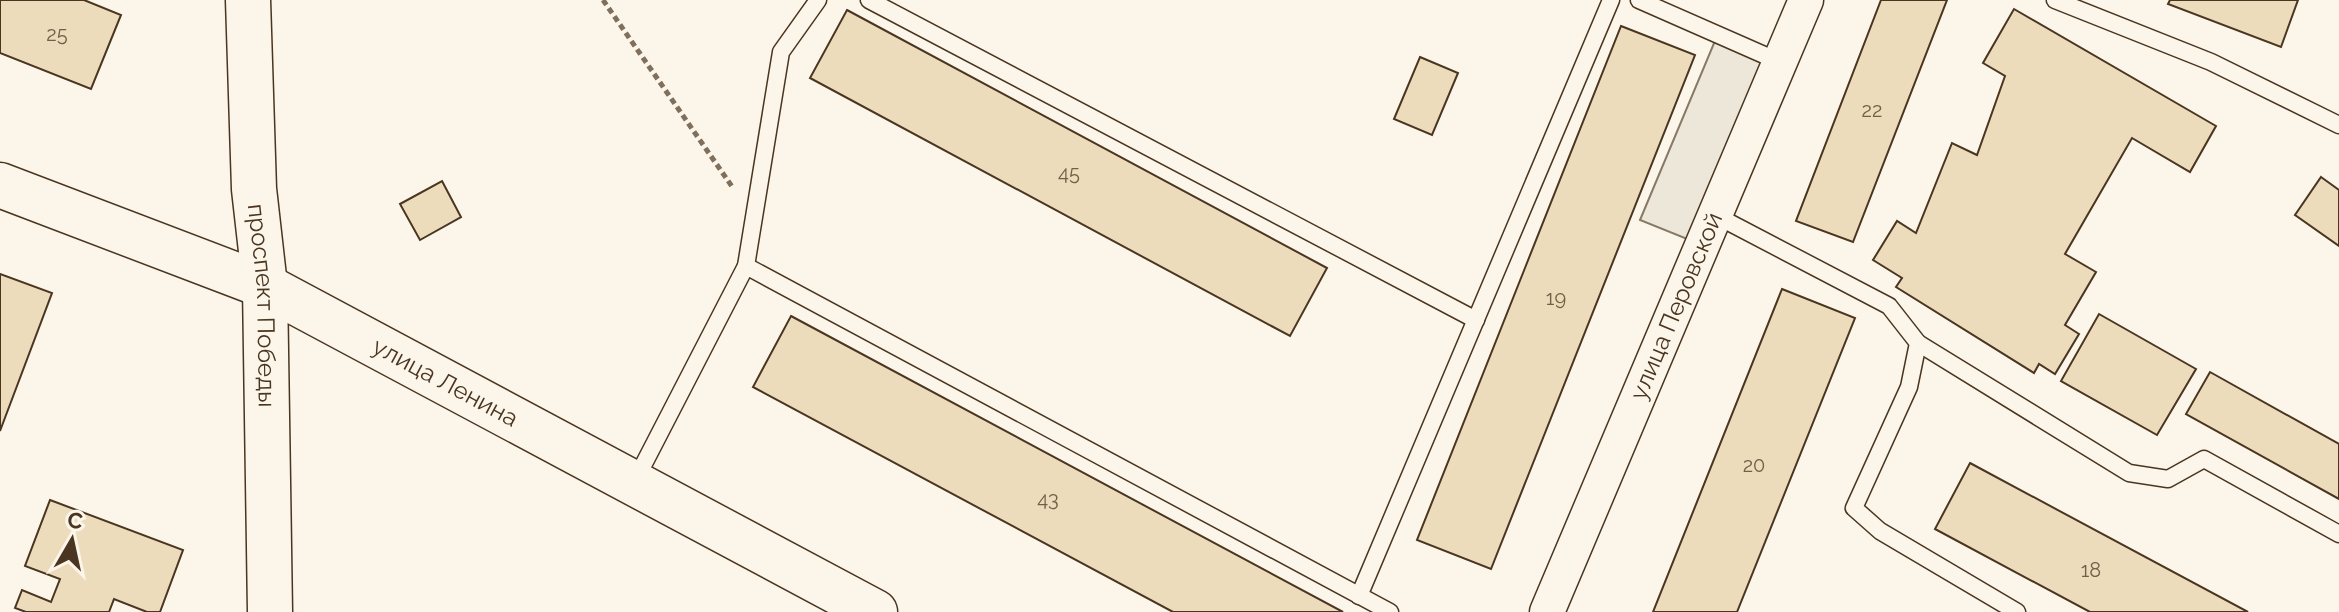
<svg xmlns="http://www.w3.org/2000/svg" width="2339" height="612" viewBox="0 0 2339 612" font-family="Raleway,sans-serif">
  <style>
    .parking { fill: #ede7d9; stroke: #887966; stroke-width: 2 }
    .building { fill: #ecdcbc; stroke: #4a3520; stroke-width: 2 }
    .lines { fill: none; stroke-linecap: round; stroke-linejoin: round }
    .lane-casing { stroke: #4a3520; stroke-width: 19 }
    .street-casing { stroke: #4a3520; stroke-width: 37 }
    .secondary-casing { stroke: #4a3520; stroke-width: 47 }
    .path { stroke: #7f6f5c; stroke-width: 5; stroke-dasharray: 6 4; stroke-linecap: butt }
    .lane { stroke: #fbf6e9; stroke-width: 16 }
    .street { stroke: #fbf6e9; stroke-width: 34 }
    .secondary { stroke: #fbf6e9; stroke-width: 44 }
    .labels { text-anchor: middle; stroke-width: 6; stroke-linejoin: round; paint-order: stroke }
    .number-label { font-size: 20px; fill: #725f47 }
    .street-label { font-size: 24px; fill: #4a3520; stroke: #fbf6e9 }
  </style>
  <rect width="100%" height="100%" fill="#fbf6e9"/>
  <polygon class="parking" points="1717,36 1780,62 1702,245 1640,220"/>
  <g class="building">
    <polygon points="0,0 84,0 121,15 91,89 0,53"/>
    <polygon points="1881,0 1947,0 1853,242 1796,221"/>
    <polygon points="2170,0 2298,0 2281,47 2168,4"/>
    <polygon points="2014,9 2216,126 2190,172 2132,138 2065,254 2096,272 2065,325 2079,334 2055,374 2039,364 2034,373 1896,287 1902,278 1873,260 1897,221 1916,233 1952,143 1977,155 2005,76 1983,63"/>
    <polygon points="847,10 1327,268 1290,336 810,78"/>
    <polygon points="1621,26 1695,55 1491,569 1417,540"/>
    <polygon points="1420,57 1458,73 1432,135 1394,119"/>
    <polygon points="2321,177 2339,190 2339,246 2295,215"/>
    <polygon points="442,181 461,217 420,240 400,204"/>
    <polygon points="0,274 52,293 0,431"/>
    <polygon points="1782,289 1855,318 1737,612 1653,612"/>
    <polygon points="2099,314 2196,369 2157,435 2061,381"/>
    <polygon points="791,316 1343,612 1173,612 753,387"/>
    <polygon points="2210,372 2339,444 2339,499 2186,414"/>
    <polygon points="1970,463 2248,612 2090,612 1935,529"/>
    <polygon points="50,500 183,550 160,612 147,612 114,599 109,612 26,612 15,608 22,590 51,602 60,579 25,566"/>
  </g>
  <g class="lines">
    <g class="lane-casing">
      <g id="lane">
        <polyline points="869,0 1476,320"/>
        <polyline points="1639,0 1780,62"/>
        <polyline points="2055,0 2211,62 2339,125"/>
        <polyline points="1715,215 1889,306 1918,343 1909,387 1854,508 1880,531 2017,612"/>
        <polyline points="746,266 781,52 818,0"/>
        <polyline points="1918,343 2129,473 2168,479 2204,459 2339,534"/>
        <polyline points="635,481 746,266 1390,612"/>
        <polyline points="1359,596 1611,0"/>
      </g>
    </g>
    <g class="street-casing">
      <g id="street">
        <path id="s1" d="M1547 612 1806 0"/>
      </g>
    </g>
    <g class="secondary-casing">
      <g id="secondary">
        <path id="s2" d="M248 0 254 189 265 286 270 612"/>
        <path id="s3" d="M0 185 265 286 875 612"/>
      </g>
    </g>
    <polyline class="path" points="603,0 733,188"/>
    <use href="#lane" class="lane"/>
    <use href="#street" class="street"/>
    <use href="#secondary" class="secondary"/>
  </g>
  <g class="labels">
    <g class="number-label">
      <text x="57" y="41">25</text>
      <text x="1872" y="117">22</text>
      <text x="1069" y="180">45</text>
      <text x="1556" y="305">19</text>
      <text x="1754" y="472">20</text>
      <text x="1048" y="506">43</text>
      <text x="2091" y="577">18</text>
    </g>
    <g class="street-label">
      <text dy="8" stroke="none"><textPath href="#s2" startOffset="306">проспект Победы</textPath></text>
      <text dy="8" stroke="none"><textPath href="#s1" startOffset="332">улица Перовской</textPath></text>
      <text dy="8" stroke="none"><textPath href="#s3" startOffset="488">улица Ленина</textPath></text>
    </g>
  </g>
  <g transform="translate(72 540) rotate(9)" stroke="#fbf6e9" stroke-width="6" paint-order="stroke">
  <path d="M0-6L14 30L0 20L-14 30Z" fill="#4a3520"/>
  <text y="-12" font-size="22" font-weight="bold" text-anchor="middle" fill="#4a3520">С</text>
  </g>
</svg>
